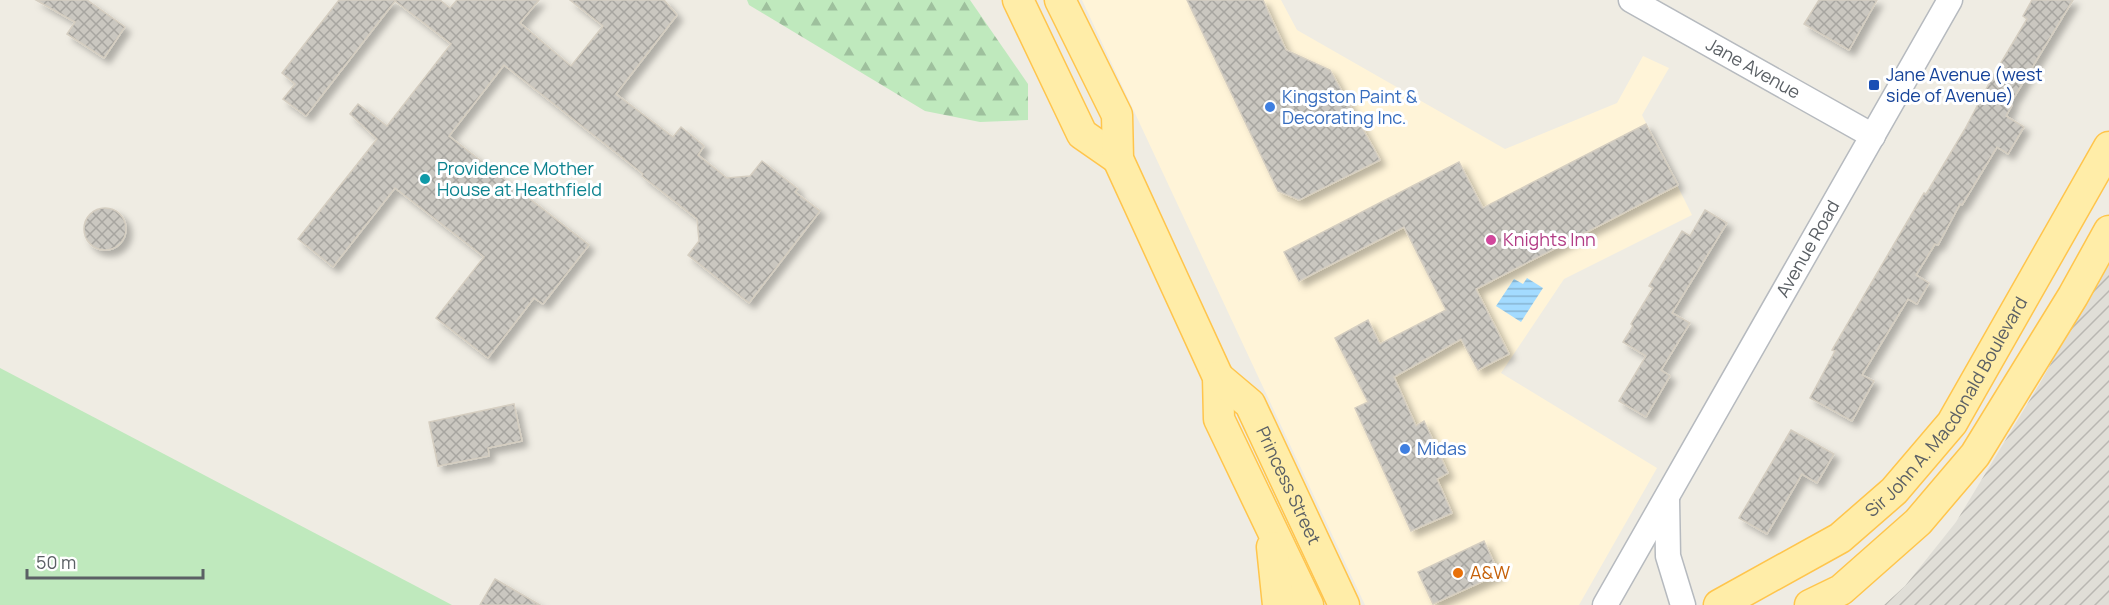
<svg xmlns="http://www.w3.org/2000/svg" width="2109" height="605" viewBox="0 0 2109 605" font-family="Manrope,sans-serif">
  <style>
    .commercial { fill: #fff4d8 }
    .industrial { fill: url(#industrial-furrows) }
    .green { fill: #bfe9bd }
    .forest { fill: url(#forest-firs) }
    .water { fill: url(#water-rules) }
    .building { fill: url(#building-cross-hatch); stroke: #d5cec1; stroke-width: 1.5; filter: url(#shadow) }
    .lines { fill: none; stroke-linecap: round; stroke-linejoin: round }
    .minor-casing { stroke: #b6babf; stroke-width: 27 }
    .major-casing { stroke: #ffc54c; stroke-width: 33 }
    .minor { stroke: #fff; stroke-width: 24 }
    .major { stroke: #ffeda8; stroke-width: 30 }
    .transit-dot { fill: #1a4fb4; stroke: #fff; stroke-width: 2 }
    .shop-dot { fill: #3f7fe0; stroke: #fff; stroke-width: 2 }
    .culture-dot { fill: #0f9aa8; stroke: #fff; stroke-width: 2 }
    .hotel-dot { fill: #d1479c; stroke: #fff; stroke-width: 2 }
    .food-dot { fill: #e8710a; stroke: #fff; stroke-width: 2 }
    .labels { text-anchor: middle; stroke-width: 6; stroke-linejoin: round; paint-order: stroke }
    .street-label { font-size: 18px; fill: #5b6065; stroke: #fff }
    .transit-label { font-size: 18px; fill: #164399; stroke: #fff; text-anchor: start }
    .shop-label { font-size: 18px; fill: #366cbe; stroke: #fff; text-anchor: start }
    .culture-label { font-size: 18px; fill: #0d838f; stroke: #fff; text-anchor: start }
    .hotel-label { font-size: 18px; fill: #b23c85; stroke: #fff; text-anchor: start }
    .food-label { font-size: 18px; fill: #c56008; stroke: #fff; text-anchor: start }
  </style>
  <defs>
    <pattern id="industrial-furrows" width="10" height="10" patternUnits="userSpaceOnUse" patternTransform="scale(1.5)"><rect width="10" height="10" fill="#e0ded7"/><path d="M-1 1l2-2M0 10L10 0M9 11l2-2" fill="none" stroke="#b9b7b2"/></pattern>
    <pattern id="forest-firs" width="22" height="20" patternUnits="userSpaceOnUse" patternTransform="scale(1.5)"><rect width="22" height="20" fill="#bfe9bd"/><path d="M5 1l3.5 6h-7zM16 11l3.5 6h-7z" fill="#9ec09d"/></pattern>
    <pattern id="water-rules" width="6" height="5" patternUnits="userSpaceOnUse" patternTransform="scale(1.5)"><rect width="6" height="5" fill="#a3dbff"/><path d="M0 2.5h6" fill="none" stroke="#88b5d2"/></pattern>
    <pattern id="building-cross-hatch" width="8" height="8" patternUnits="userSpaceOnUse" patternTransform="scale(1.5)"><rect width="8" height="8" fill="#cac7c0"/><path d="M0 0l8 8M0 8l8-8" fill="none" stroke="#a7a5a0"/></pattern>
    <filter id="shadow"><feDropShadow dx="5.5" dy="5.5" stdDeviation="3" flood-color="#0004"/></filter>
  </defs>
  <rect width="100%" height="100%" fill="#efece3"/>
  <polygon class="commercial" points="1082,0 1281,0 1297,30 1505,149 1617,103 1643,56 1669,68 1642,115 1692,215 1564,279 1501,373 1657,468 1579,605 1365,605"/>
  <polygon class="industrial" points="2109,260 2109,605 1884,605 1905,586 1956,522 2040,383"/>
  <polygon class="green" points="0,368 452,605 0,605"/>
  <polygon class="forest" points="747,0 970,0 1028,84 1028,120 980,122 925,111 749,5"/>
  <polygon class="water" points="1527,278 1543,288 1521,322 1496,306 1514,279 1523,284"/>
  <g class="building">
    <polygon points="36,0 87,0 125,27 104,58 67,34 75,22"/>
    <polygon points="339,0 440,0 450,8 457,0 539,0 520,23 571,66 603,26 570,0 664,0 677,15 616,94 673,137 681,127 704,146 698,155 727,178 750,176 762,161 798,189 795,192 820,211 749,303 688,255 699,241 697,219 642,176 643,174 504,65 449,136 589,245 543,304 534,298 488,358 436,318 484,257 395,188 333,267 298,239 377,139 350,114 358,104 387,126 451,44 395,1 306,116 283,99 295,84 282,73"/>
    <polygon points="1187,0 1263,0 1286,50 1330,70 1380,160 1299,200 1278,191"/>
    <polygon points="1819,0 1877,0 1849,50 1804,24"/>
    <polygon points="2032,0 2073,0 2010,104 2012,105 2006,116 2024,127 2008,154 1997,147 1962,205 1960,204 1938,245 1935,244 1916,275 1929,283 1917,304 1908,299 1862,375 1874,381 1852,421 1810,398 1835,351 1832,350 1924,193 1926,194 1965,129 1993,76 2027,19 2023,16"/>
    <polygon points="1646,124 1678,185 1476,289 1509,354 1478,370 1461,339 1394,377 1416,426 1424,421 1448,473 1437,479 1452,513 1411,531 1355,408 1368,402 1335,338 1368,320 1380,344 1446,310 1404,227 1299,281 1284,252 1459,162 1483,208"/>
    <circle cx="105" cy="229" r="21"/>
    <polygon points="1705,210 1727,223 1672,313 1690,323 1661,370 1670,376 1646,417 1619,401 1646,356 1623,342 1633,326 1631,324 1653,288 1649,286 1682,231 1690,236"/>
    <polygon points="514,404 522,441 488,448 489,456 438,466 429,422"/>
    <polygon points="1791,430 1834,454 1817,483 1802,474 1767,534 1739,518"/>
    <polygon points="1484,541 1499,574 1433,604 1418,572"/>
    <polygon points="495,579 540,605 480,605"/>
  </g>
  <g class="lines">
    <g class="minor-casing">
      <g id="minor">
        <path id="s1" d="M1631 0 1873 136"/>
        <polyline points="1667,499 1668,556 1683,605"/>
        <path id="s2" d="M1605 605 1950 0"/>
      </g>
    </g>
    <g class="major-casing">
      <g id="major">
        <polyline points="1018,0 1082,134 1118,159"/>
        <polyline points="1060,0 1117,115 1118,159 1218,377 1219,419 1308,605"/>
        <path id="s3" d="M1218 377 1250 404 1344 605"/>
        <polyline points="1272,547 1278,605"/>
        <path id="s4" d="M1719 605 1840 538 1894 491 1952 423 2109 147"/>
        <polyline points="1810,605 1841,590 1918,522 1975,455 2073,296 2109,231"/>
      </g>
    </g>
    <use href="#minor" class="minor"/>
    <use href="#major" class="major"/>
  </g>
  <rect class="transit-dot" x="1868" y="79" width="12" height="12" rx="3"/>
  <g class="shop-dot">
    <circle cx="1270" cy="107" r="6"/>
    <circle cx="1405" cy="449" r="6"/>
  </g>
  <circle class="culture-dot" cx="425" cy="179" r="6"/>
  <circle class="hotel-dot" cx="1491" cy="240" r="6"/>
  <circle class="food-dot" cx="1458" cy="573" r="6"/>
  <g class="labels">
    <g class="street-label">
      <text dy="6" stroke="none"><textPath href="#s1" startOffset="140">Jane Avenue</textPath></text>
      <text dy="6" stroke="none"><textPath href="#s2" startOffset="410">Avenue Road</textPath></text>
      <text dy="6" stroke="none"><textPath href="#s4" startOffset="309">Sir John A. Macdonald Boulevard</textPath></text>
      <text dy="6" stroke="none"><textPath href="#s3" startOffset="132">Princess Street</textPath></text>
    </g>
    <g class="transit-label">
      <text x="1886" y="81">Jane Avenue (west<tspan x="1886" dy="21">side of Avenue)</tspan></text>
    </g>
    <g class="shop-label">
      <text x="1282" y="103">Kingston Paint &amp;<tspan x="1282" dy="21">Decorating Inc.</tspan></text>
      <text x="1417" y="455">Midas</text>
    </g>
    <g class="culture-label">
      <text x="437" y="175">Providence Mother<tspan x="437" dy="21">House at Heathfield</tspan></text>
    </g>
    <g class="hotel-label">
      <text x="1503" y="246">Knights Inn</text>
    </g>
    <g class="food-label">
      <text x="1470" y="579">A&amp;W</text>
    </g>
  </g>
  <path d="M27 569v9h176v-9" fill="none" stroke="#5b6065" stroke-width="3"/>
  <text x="36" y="569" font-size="18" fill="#5b6065" stroke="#ffffff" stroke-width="4.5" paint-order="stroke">50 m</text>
</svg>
